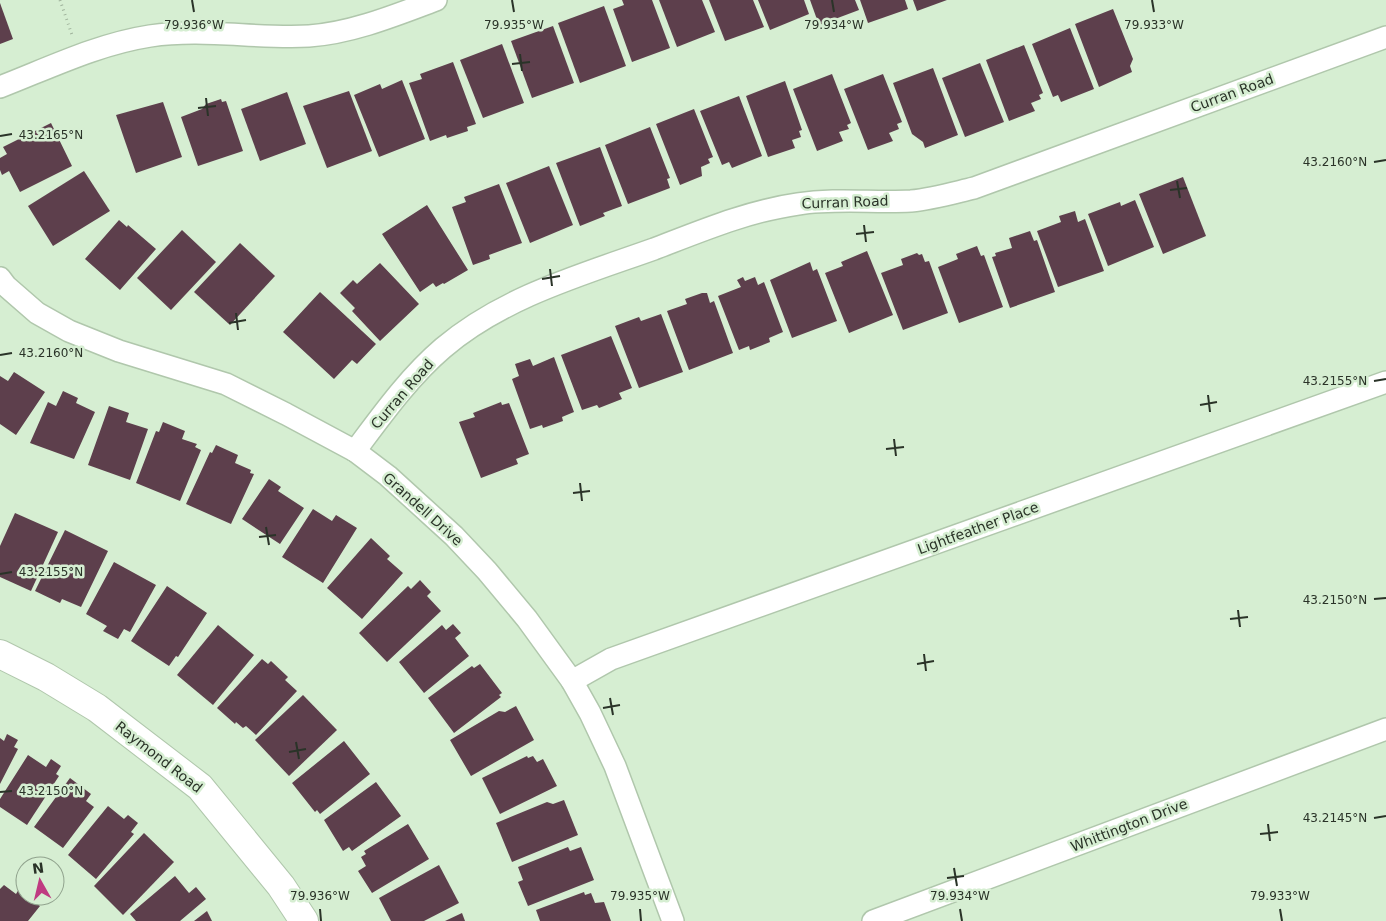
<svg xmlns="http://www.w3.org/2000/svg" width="1386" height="921" viewBox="0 0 1386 921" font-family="'DejaVu Sans',sans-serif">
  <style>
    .building { fill: #5d3f4c }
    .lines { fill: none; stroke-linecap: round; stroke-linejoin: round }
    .street-casing { stroke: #b0c7ac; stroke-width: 24 }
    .secondary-casing { stroke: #b0c7ac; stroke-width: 30 }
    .path { stroke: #a0b39c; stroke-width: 3; stroke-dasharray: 1 4; stroke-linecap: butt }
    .street { stroke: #fff; stroke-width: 21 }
    .secondary { stroke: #fff; stroke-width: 28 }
    .ticks { fill: none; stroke: #2a3328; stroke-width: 2 }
    .labels { text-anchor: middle; stroke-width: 5; stroke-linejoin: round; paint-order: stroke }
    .street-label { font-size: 14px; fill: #2a3328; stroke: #d6eed2 }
    .ticks-label { font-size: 12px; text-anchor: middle; fill: #2a3328; stroke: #d6eed2; stroke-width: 5; stroke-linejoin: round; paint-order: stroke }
  </style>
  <rect width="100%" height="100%" fill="#d6eed2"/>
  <g class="building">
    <polygon points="622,0 652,0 670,48 632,62 613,9 624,5"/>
    <polygon points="659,0 702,0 715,32 677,47"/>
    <polygon points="709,0 753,0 764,27 725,41"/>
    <polygon points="758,0 804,0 809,14 770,30"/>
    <polygon points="810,0 855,0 859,10 819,25"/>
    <polygon points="860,0 905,0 908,9 868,23"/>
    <polygon points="913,0 947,0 917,11"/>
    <polygon points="0,3 13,39 0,44"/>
    <polygon points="604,6 626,66 580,83 558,23"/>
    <polygon points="1113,9 1133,59 1130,66 1132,72 1099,87 1075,24"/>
    <polygon points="553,26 574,83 532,98 511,41"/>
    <polygon points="1070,28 1094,89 1061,102 1058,95 1053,97 1032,44"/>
    <polygon points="502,44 524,103 483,118 460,60"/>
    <polygon points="1024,45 1043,93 1039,95 1041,99 1031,103 1035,111 1009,121 986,60"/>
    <polygon points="453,62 476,124 467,127 468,131 447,138 446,135 430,141 409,83 422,79 420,74"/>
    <polygon points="980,63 1004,122 965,137 942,78"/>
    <polygon points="933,68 958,135 925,148 923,142 912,134 893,83"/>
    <polygon points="832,74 851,123 847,125 849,129 839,132 843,141 817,151 793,89"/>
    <polygon points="883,74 902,122 897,124 899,129 889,133 893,141 868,150 844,89"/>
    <polygon points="402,80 425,139 379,157 354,95 380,84 382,89"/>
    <polygon points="785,81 802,130 799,131 801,137 792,140 795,148 768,157 746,96"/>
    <polygon points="349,91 372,151 327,168 303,106"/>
    <polygon points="287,92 306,144 260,161 241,109"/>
    <polygon points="739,96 762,156 732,168 729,162 722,165 700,111"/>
    <polygon points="221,99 222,102 226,101 243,151 198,166 181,117 202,109 206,104"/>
    <polygon points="163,102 182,157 136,173 116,115"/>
    <polygon points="694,109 713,157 708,159 710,163 701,167 702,176 680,185 656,124"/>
    <polygon points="51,123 72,166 20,192 9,171 2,175 0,170 0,158 7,154 3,147"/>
    <polygon points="650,127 670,178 667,179 670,188 628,204 605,145"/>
    <polygon points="600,147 622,206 603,213 605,216 580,226 556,163"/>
    <polygon points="549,166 573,225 530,243 506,183"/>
    <polygon points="84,171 110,211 53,246 28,206"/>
    <polygon points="1183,177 1206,236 1163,254 1139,194"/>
    <polygon points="499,184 522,243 489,255 490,259 473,265 452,207 466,202 464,197"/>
    <polygon points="1135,200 1154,247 1108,266 1088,214 1120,202 1121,206"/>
    <polygon points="427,205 468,270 444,284 443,283 436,287 433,283 420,292 382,234"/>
    <polygon points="1075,211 1078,222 1085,219 1104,271 1058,287 1037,231 1061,222 1059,216"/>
    <polygon points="119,220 127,227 128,225 156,249 120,290 85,259"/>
    <polygon points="182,230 216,262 171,310 137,278"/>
    <polygon points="1030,231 1034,241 1037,240 1055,292 1010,308 992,257 996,256 995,253 1012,248 1009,238"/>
    <polygon points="240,243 275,276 230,325 194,292"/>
    <polygon points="977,246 981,256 984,255 1003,307 959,323 938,267 958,259 956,254"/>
    <polygon points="867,251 893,315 849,333 825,273 843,266 841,262"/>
    <polygon points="917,253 919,255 922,254 925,262 929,261 948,313 903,330 881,273 903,265 901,259"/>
    <polygon points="810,262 813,271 817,269 837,321 792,338 770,280"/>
    <polygon points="380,263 419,304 380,341 352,311 355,308 340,293 353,280 357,284"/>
    <polygon points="743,277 745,281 755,277 758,285 764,282 783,332 769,338 770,342 750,350 749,346 739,350 718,296 741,287 737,280"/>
    <polygon points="320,292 376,344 357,364 352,360 334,379 283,332"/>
    <polygon points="702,293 707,293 710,303 714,301 733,353 689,370 667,311 687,304 685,299"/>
    <polygon points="661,314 683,372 639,388 615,326 639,317 641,321"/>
    <polygon points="611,336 632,388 619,393 622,399 599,408 597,405 582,410 561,355"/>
    <polygon points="554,357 574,412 562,417 563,421 543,428 542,425 530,429 512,379 519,376 515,364 530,359 533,366"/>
    <polygon points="14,372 45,392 16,435 0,424 0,376 8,381"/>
    <polygon points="63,391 78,398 76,403 95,412 74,459 30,443 48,402 56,406"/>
    <polygon points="501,402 502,405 509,403 529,454 516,459 518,464 481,478 459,422 475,417 473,413"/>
    <polygon points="109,406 129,413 126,422 148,429 130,480 88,465"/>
    <polygon points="163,422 185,431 182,439 197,444 195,447 201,450 180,501 136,483 156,431 159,432"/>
    <polygon points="216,445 238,455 235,463 251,470 250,473 254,474 231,524 186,504 210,452 212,453"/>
    <polygon points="269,479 281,487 278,491 304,508 280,544 242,519"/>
    <polygon points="313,509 332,521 336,515 357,528 323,583 282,557"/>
    <polygon points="15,513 58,532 31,591 0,577 0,546"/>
    <polygon points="65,530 108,551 81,607 62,599 60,603 35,591"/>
    <polygon points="371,538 390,556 387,559 403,573 362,619 327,588"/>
    <polygon points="114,562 156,585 130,632 124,629 118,639 103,631 107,626 86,614"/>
    <polygon points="420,580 431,592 427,596 441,611 387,662 359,633 408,586 411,589"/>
    <polygon points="167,586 207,613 178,657 176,656 169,666 131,641"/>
    <polygon points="453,624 461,633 455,638 469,656 424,693 399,662 442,625 446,630"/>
    <polygon points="218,625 254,655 213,705 177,675"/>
    <polygon points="262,659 268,664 271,661 288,677 285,680 297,691 256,735 246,726 243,728 236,722 235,724 217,708"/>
    <polygon points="480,664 502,693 499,695 501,697 454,733 428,698 472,666 474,668"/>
    <polygon points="303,695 337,730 289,776 255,740"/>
    <polygon points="516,706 534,740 471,776 450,740 499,711 505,712"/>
    <polygon points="7,734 18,740 14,747 18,749 0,784 0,738 4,741"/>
    <polygon points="344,741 370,774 320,814 317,810 315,812 292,783"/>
    <polygon points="28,755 46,767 51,759 61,766 56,774 59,776 27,825 0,807 0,799"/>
    <polygon points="527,756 528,758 533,756 537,762 543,759 557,786 500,814 482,778"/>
    <polygon points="70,778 91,794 86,801 94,807 63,848 34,827"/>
    <polygon points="376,782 401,816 352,851 349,847 343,851 324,820"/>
    <polygon points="564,800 578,835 512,862 496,823 547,802 553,804"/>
    <polygon points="108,806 124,819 128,815 138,823 131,832 134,834 96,879 68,855"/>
    <polygon points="408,824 429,859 372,893 358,871 366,866 361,857 366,854 364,851"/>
    <polygon points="144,833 174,862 123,915 94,886"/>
    <polygon points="568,847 570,851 581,847 594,880 528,906 518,882 523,880 518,867"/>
    <polygon points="439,865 459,903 424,921 391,921 379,898"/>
    <polygon points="175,876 189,893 196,887 206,899 180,921 136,921 130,914"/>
    <polygon points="4,885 16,894 19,889 25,894 25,896 27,896 40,906 28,921 0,921 0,889"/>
    <polygon points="584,892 585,895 591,893 595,903 604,902 611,921 540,921 536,910"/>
    <polygon points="207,911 212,921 194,921"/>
    <polygon points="462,913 465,921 445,921"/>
  </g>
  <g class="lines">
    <g class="street-casing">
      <g id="street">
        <path d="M0 87C49 68 98 44 150 36 203 28 256 39 309 36 352 33 396 15 436 0"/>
        <polyline points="0,278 6,286 37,313 69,331 119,351 226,384 286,414 355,451 388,476 454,536 487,571 527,619 572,681 590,713 615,766 673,921"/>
        <path d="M355 451C382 415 409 377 443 348 503 297 581 275 654 249 701 231 748 211 798 204 836 198 873 203 911 201 933 199 953 193 974 188L1386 37"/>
        <polyline points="572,681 611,659 1386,382"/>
        <polyline points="873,921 1386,729"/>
      </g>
    </g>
    <g class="secondary-casing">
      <polyline id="secondary" points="0,654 46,677 97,708 200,787 281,886 304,921"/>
    </g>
    <polyline class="path" points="60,0 72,35"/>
    <use href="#street" class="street"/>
    <use href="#secondary" class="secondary"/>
  </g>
  <path class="ticks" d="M192 0 194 12M512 0 514 12M832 0 834 12M1152 0 1154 12M520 54 522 71M512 64 530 62M206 98 208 116M198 108 216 106M0 136 12 134M1374 162 1386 160M1177 181 1180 198M1170 190 1187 188M864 225 866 242M856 234 874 232M550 269 552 286M542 279 560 276M236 313 238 330M229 323 246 320M0 355 12 353M1374 381 1386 379M1208 395 1210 412M1200 405 1217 402M894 439 896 456M886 449 904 447M580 483 582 501M573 493 590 491M266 527 269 545M259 537 276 535M0 574 12 572M1374 599 1386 598M1238 610 1240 627M1230 619 1248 617M924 654 926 671M917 664 934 661M610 698 613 715M603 708 620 705M296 742 299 759M289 752 306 749M0 792 12 791M1374 818 1386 816M1268 824 1270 841M1260 834 1278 832M954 868 957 886M947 878 964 876M320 909 321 921M640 909 641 921M960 909 962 921M1280 909 1282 921"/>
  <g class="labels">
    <g class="street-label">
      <text transform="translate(1232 93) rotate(-20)" y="5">Curran Road</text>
      <text transform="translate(845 202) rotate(-2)" y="5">Curran Road</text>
      <text transform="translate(402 394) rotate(-49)" y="5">Curran Road</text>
      <text transform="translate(423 509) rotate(42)" y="5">Grandell Drive</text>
      <text transform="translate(978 528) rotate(-20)" y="5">Lightfeather Place</text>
      <text transform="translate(159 757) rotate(38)" y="5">Raymond Road</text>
      <text transform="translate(1129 825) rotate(-21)" y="5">Whittington Drive</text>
    </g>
  </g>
  <g class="ticks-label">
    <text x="194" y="29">79.936°W</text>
    <text x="514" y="29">79.935°W</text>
    <text x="834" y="29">79.934°W</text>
    <text x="1154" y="29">79.933°W</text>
    <text x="51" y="139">43.2165°N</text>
    <text x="1335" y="166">43.2160°N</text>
    <text x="51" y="357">43.2160°N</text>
    <text x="1335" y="385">43.2155°N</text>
    <text x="51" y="576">43.2155°N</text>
    <text x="1335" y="604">43.2150°N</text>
    <text x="51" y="795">43.2150°N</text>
    <text x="1335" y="822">43.2145°N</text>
    <text x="320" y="900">79.936°W</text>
    <text x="640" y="900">79.935°W</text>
    <text x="960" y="900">79.934°W</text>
    <text x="1280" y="900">79.933°W</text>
  </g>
  <g transform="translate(40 881) rotate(352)"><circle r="24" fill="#d6eed2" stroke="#91a38e"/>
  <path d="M0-4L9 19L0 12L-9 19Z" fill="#bf3b81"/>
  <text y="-8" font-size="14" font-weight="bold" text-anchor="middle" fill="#2a3328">N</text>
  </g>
</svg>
